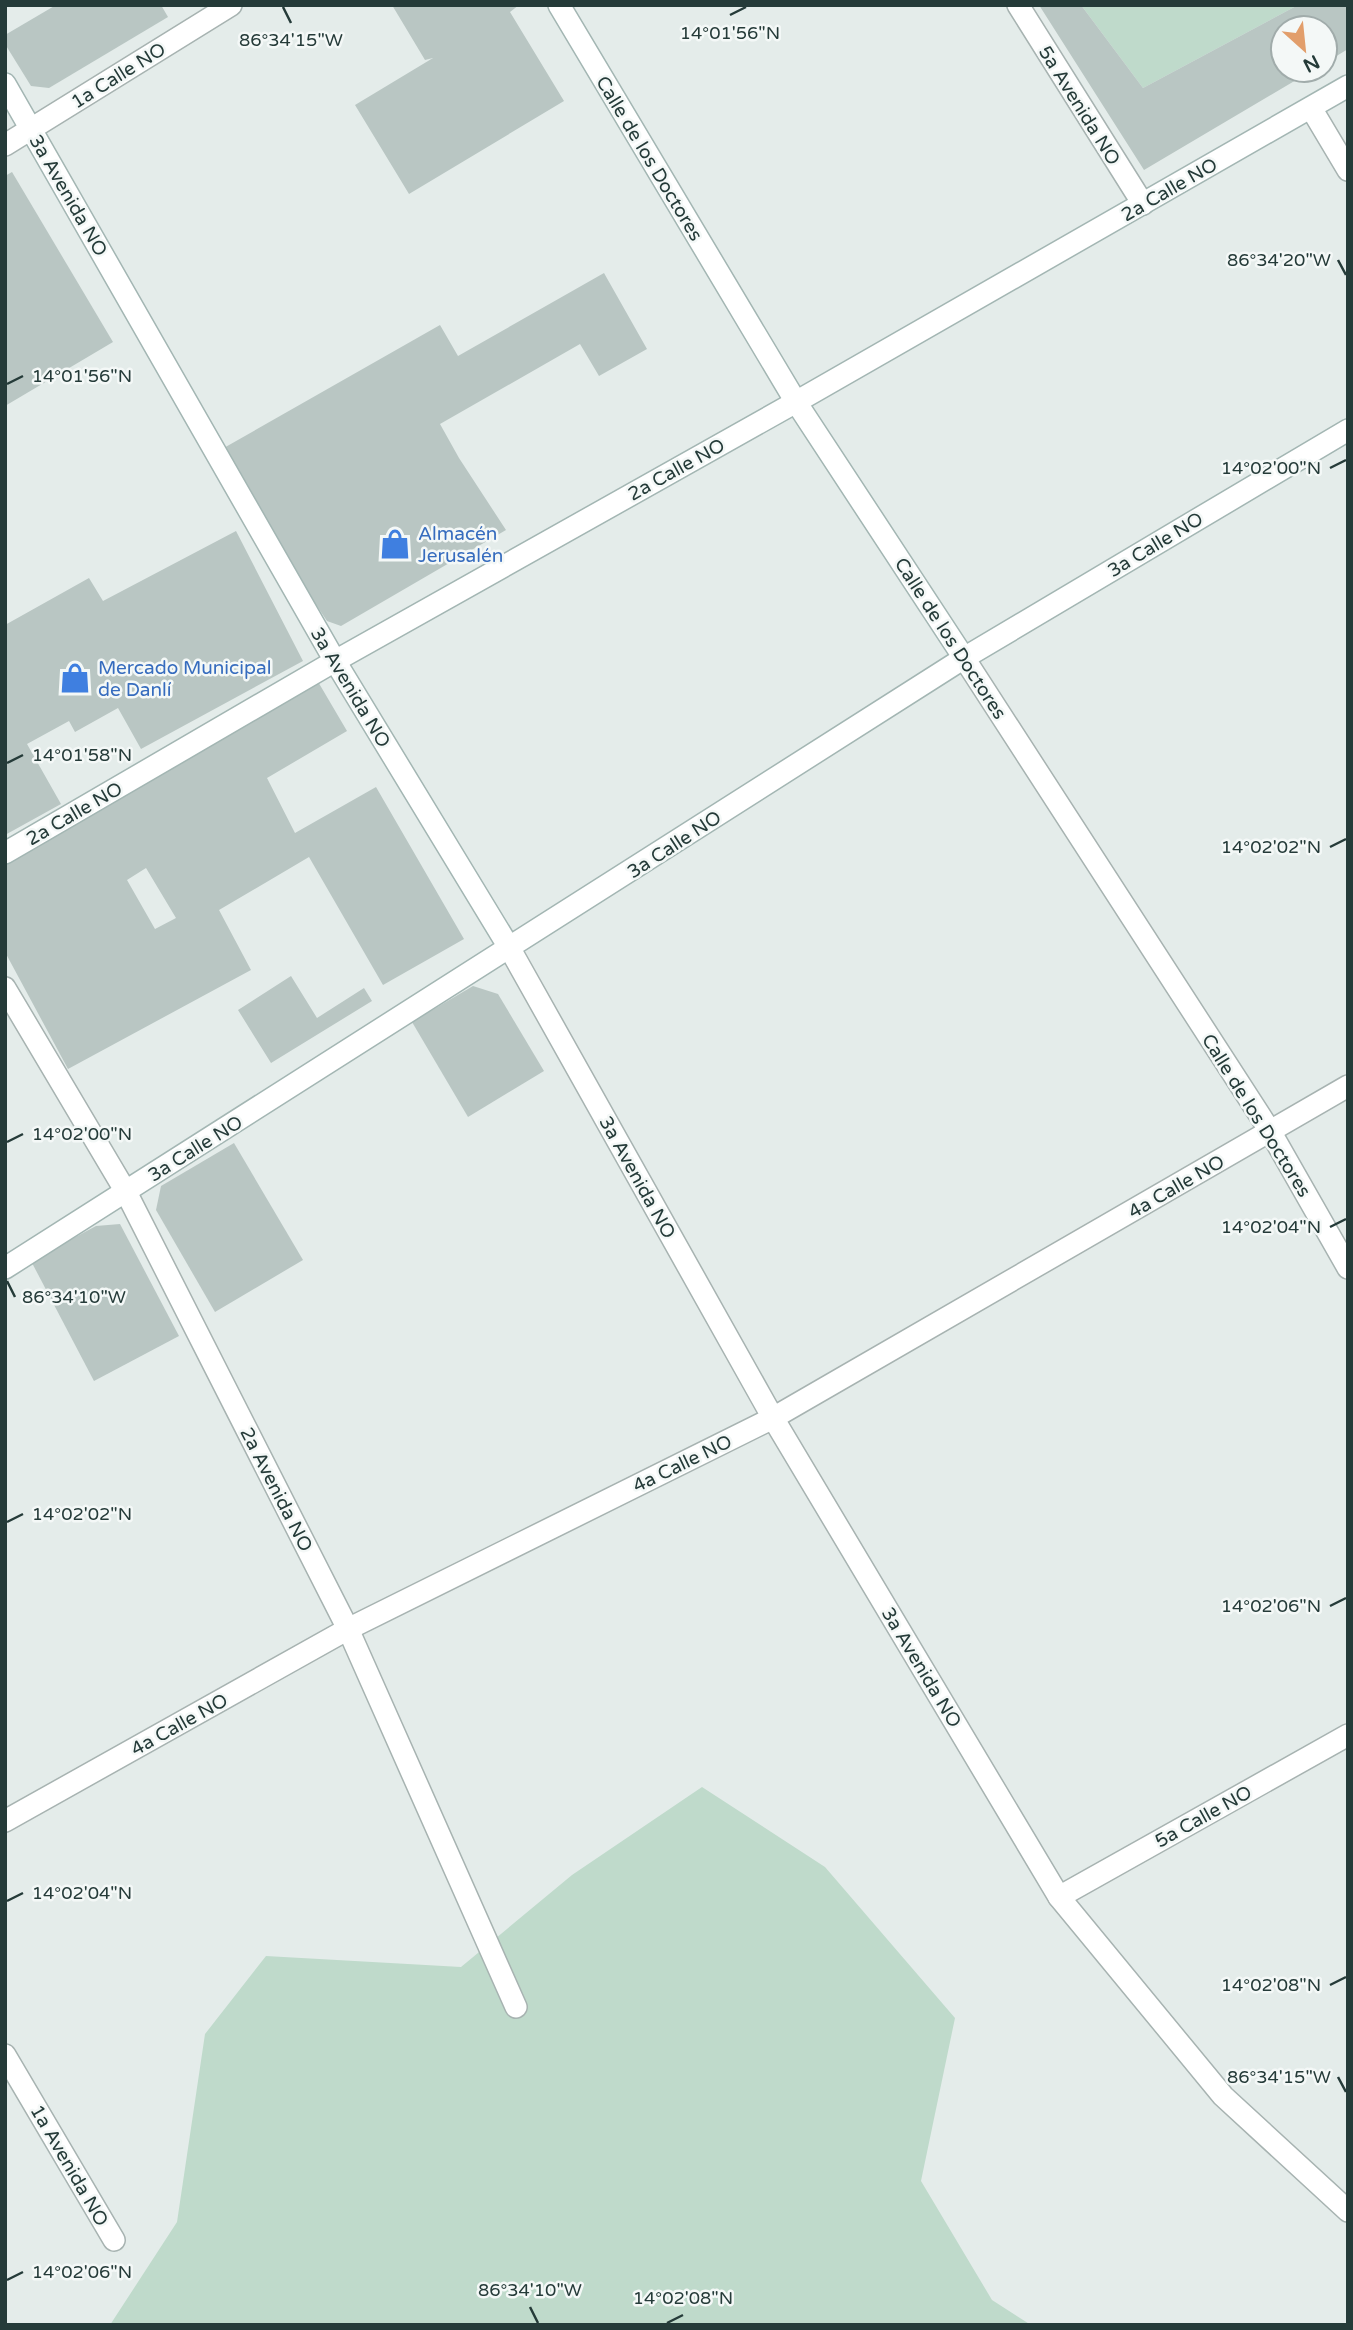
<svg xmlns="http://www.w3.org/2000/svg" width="1353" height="2330" viewBox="0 0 1353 2330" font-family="'Varela Round',sans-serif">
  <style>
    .green { fill: #bfdacb }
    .building { fill: #b9c6c3; fill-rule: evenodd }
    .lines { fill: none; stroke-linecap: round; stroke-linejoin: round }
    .street-casing { stroke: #a7b3b1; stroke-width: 24 }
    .secondary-casing { stroke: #a3b6b3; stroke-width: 24 }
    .street { stroke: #fff; stroke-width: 21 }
    .secondary { stroke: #fff; stroke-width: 21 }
    .ticks { fill: none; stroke: #253b39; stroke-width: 2.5 }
    .labels { text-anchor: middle; stroke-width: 5; stroke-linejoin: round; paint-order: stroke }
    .street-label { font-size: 19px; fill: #253b39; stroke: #f4f8f7 }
    .shop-label { font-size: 19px; fill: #366cbe; stroke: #f4f8f7; text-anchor: start }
    .ticks-label { font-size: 18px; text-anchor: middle; fill: #253b39; stroke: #f4f8f7; stroke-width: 5; stroke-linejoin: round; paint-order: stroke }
  </style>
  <rect width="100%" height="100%" fill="#e4ecea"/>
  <g class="green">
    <polygon points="1081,5 1298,5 1143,88"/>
    <polygon points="702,1787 825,1867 955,2018 921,2181 992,2300 1031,2325 110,2325 177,2222 205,2034 266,1956 461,1967 572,1875"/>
  </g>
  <g class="building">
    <polygon points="56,5 161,5 168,17 49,88 31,86 5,44 5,35"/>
    <polygon points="392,5 519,5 510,12 564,101 409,194 355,105 433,58 425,60"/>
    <polygon points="1039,5 1081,5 1143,88 1298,5 1348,5 1348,49 1325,63 1325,28 1283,28 1283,70 1313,70 1144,170"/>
    <polygon points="12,172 113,342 5,406 5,176"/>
    <polygon points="604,273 647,349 599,376 580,344 440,424 459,458 506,530 341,626 327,621 284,557 222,449 440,325 458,356"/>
    <polygon points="236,531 303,661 141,749 118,708 75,732 69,721 27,744 61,804 5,835 5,625 89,578 103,601"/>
    <path d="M317 680 347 731 267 778 295 833 376 787 464 939 383 985 309 857 219 910 251 970 68 1069 5 952V861ZM146 868 176 918 155 929 127 880Z"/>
    <polygon points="291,976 317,1018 364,988 372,1001 271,1063 238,1010"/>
    <polygon points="473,986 498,994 544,1071 468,1117 412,1022"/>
    <polygon points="234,1143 303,1260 215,1312 156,1210 161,1186"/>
    <polygon points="120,1224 179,1336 94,1381 31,1261 96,1226"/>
  </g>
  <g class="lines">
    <g class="street-casing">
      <g id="street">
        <polyline points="1018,5 1143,204"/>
        <polyline points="1311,108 1348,170"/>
        <polyline points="5,145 231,5"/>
        <polyline points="964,658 1270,1131 1348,1268"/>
        <polyline points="510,949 773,1418 1059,1897 1223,2096 1348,2211"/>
        <polyline points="5,988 126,1192 348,1629 516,2007"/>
        <polyline points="5,1821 348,1629 773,1418 1348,1086"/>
        <polyline points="1059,1897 1348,1735"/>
        <polyline points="5,2055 114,2240"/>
      </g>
    </g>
    <g class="secondary-casing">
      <g id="secondary">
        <polyline points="559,5 796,402 964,658"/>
        <polyline points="5,84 335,661 510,949"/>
        <polyline points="5,853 335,661 796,402 1348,86"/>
        <polyline points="5,1268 964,658 1348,430"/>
      </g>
    </g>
    <use href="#street" class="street"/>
    <use href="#secondary" class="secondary"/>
  </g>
  <path class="ticks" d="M283 7 291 23M730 15 746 7M1338 260 1346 275M7 384 23 376M1330 468 1346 460M7 763 23 755M1330 847 1346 839M7 1142 23 1134M1330 1227 1346 1219M7 1281 15 1297M7 1522 23 1514M1330 1606 1346 1598M7 1901 23 1893M1330 1985 1346 1977M1338 2077 1346 2092M7 2280 23 2272M530 2307 538 2323M667 2323 683 2315"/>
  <defs>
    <g id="shop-bare" transform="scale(2.415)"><path d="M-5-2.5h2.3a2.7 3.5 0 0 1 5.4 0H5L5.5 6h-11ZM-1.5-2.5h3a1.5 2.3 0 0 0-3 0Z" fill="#3f7fe0" stroke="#f4f8f7" stroke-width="2.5" paint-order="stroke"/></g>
  </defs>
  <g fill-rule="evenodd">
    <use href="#shop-bare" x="395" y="544"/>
    <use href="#shop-bare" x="75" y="678"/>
  </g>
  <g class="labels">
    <g class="street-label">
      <text transform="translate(118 75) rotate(-32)" y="7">1a Calle NO</text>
      <text transform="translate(1080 105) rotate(58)" y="7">5a Avenida NO</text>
      <text transform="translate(650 158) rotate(59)" y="7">Calle de los Doctores</text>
      <text transform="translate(1169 189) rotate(-30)" y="7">2a Calle NO</text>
      <text transform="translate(69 195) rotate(60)" y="7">3a Avenida NO</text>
      <text transform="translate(676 469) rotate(-29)" y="7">2a Calle NO</text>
      <text transform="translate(1155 544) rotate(-31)" y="7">3a Calle NO</text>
      <text transform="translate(951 638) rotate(57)" y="7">Calle de los Doctores</text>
      <text transform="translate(351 687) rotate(59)" y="7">3a Avenida NO</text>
      <text transform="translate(74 813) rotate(-30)" y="7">2a Calle NO</text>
      <text transform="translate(674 844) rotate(-33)" y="7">3a Calle NO</text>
      <text transform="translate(1257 1115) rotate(58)" y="7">Calle de los Doctores</text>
      <text transform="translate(195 1148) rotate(-32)" y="7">3a Calle NO</text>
      <text transform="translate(638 1177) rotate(61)" y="7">3a Avenida NO</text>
      <text transform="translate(1176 1186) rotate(-30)" y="7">4a Calle NO</text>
      <text transform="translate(682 1463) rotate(-26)" y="7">4a Calle NO</text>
      <text transform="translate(277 1489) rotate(63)" y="7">2a Avenida NO</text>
      <text transform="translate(922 1667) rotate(59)" y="7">3a Avenida NO</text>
      <text transform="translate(179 1724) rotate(-29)" y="7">4a Calle NO</text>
      <text transform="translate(1203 1816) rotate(-29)" y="7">5a Calle NO</text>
      <text transform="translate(70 2165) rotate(60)" y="7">1a Avenida NO</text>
    </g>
    <g class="shop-label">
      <text x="418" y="540">Almacén<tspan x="418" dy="22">Jerusalén</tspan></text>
      <text x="98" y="674">Mercado Municipal<tspan x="98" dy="22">de Danlí</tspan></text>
    </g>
  </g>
  <g class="ticks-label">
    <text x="730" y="39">14°01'56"N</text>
    <text x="291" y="46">86°34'15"W</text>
    <text x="1279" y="266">86°34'20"W</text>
    <text x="82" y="382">14°01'56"N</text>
    <text x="1271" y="474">14°02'00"N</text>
    <text x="82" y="761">14°01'58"N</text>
    <text x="1271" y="853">14°02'02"N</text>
    <text x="82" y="1140">14°02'00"N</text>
    <text x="1271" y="1233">14°02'04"N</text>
    <text x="74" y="1303">86°34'10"W</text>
    <text x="82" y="1520">14°02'02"N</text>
    <text x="1271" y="1612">14°02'06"N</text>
    <text x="82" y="1899">14°02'04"N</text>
    <text x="1271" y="1991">14°02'08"N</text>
    <text x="1279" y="2083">86°34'15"W</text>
    <text x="82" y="2278">14°02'06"N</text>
    <text x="530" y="2296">86°34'10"W</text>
    <text x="683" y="2304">14°02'08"N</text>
  </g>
  <rect width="1353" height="2330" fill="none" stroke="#253b39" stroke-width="14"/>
  <g transform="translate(1304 49) rotate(153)"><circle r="33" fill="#f4f8f7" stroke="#a1acab" stroke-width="2"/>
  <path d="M0-5L12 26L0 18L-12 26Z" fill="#e29e6b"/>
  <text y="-10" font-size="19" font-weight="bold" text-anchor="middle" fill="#253b39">N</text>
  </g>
</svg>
